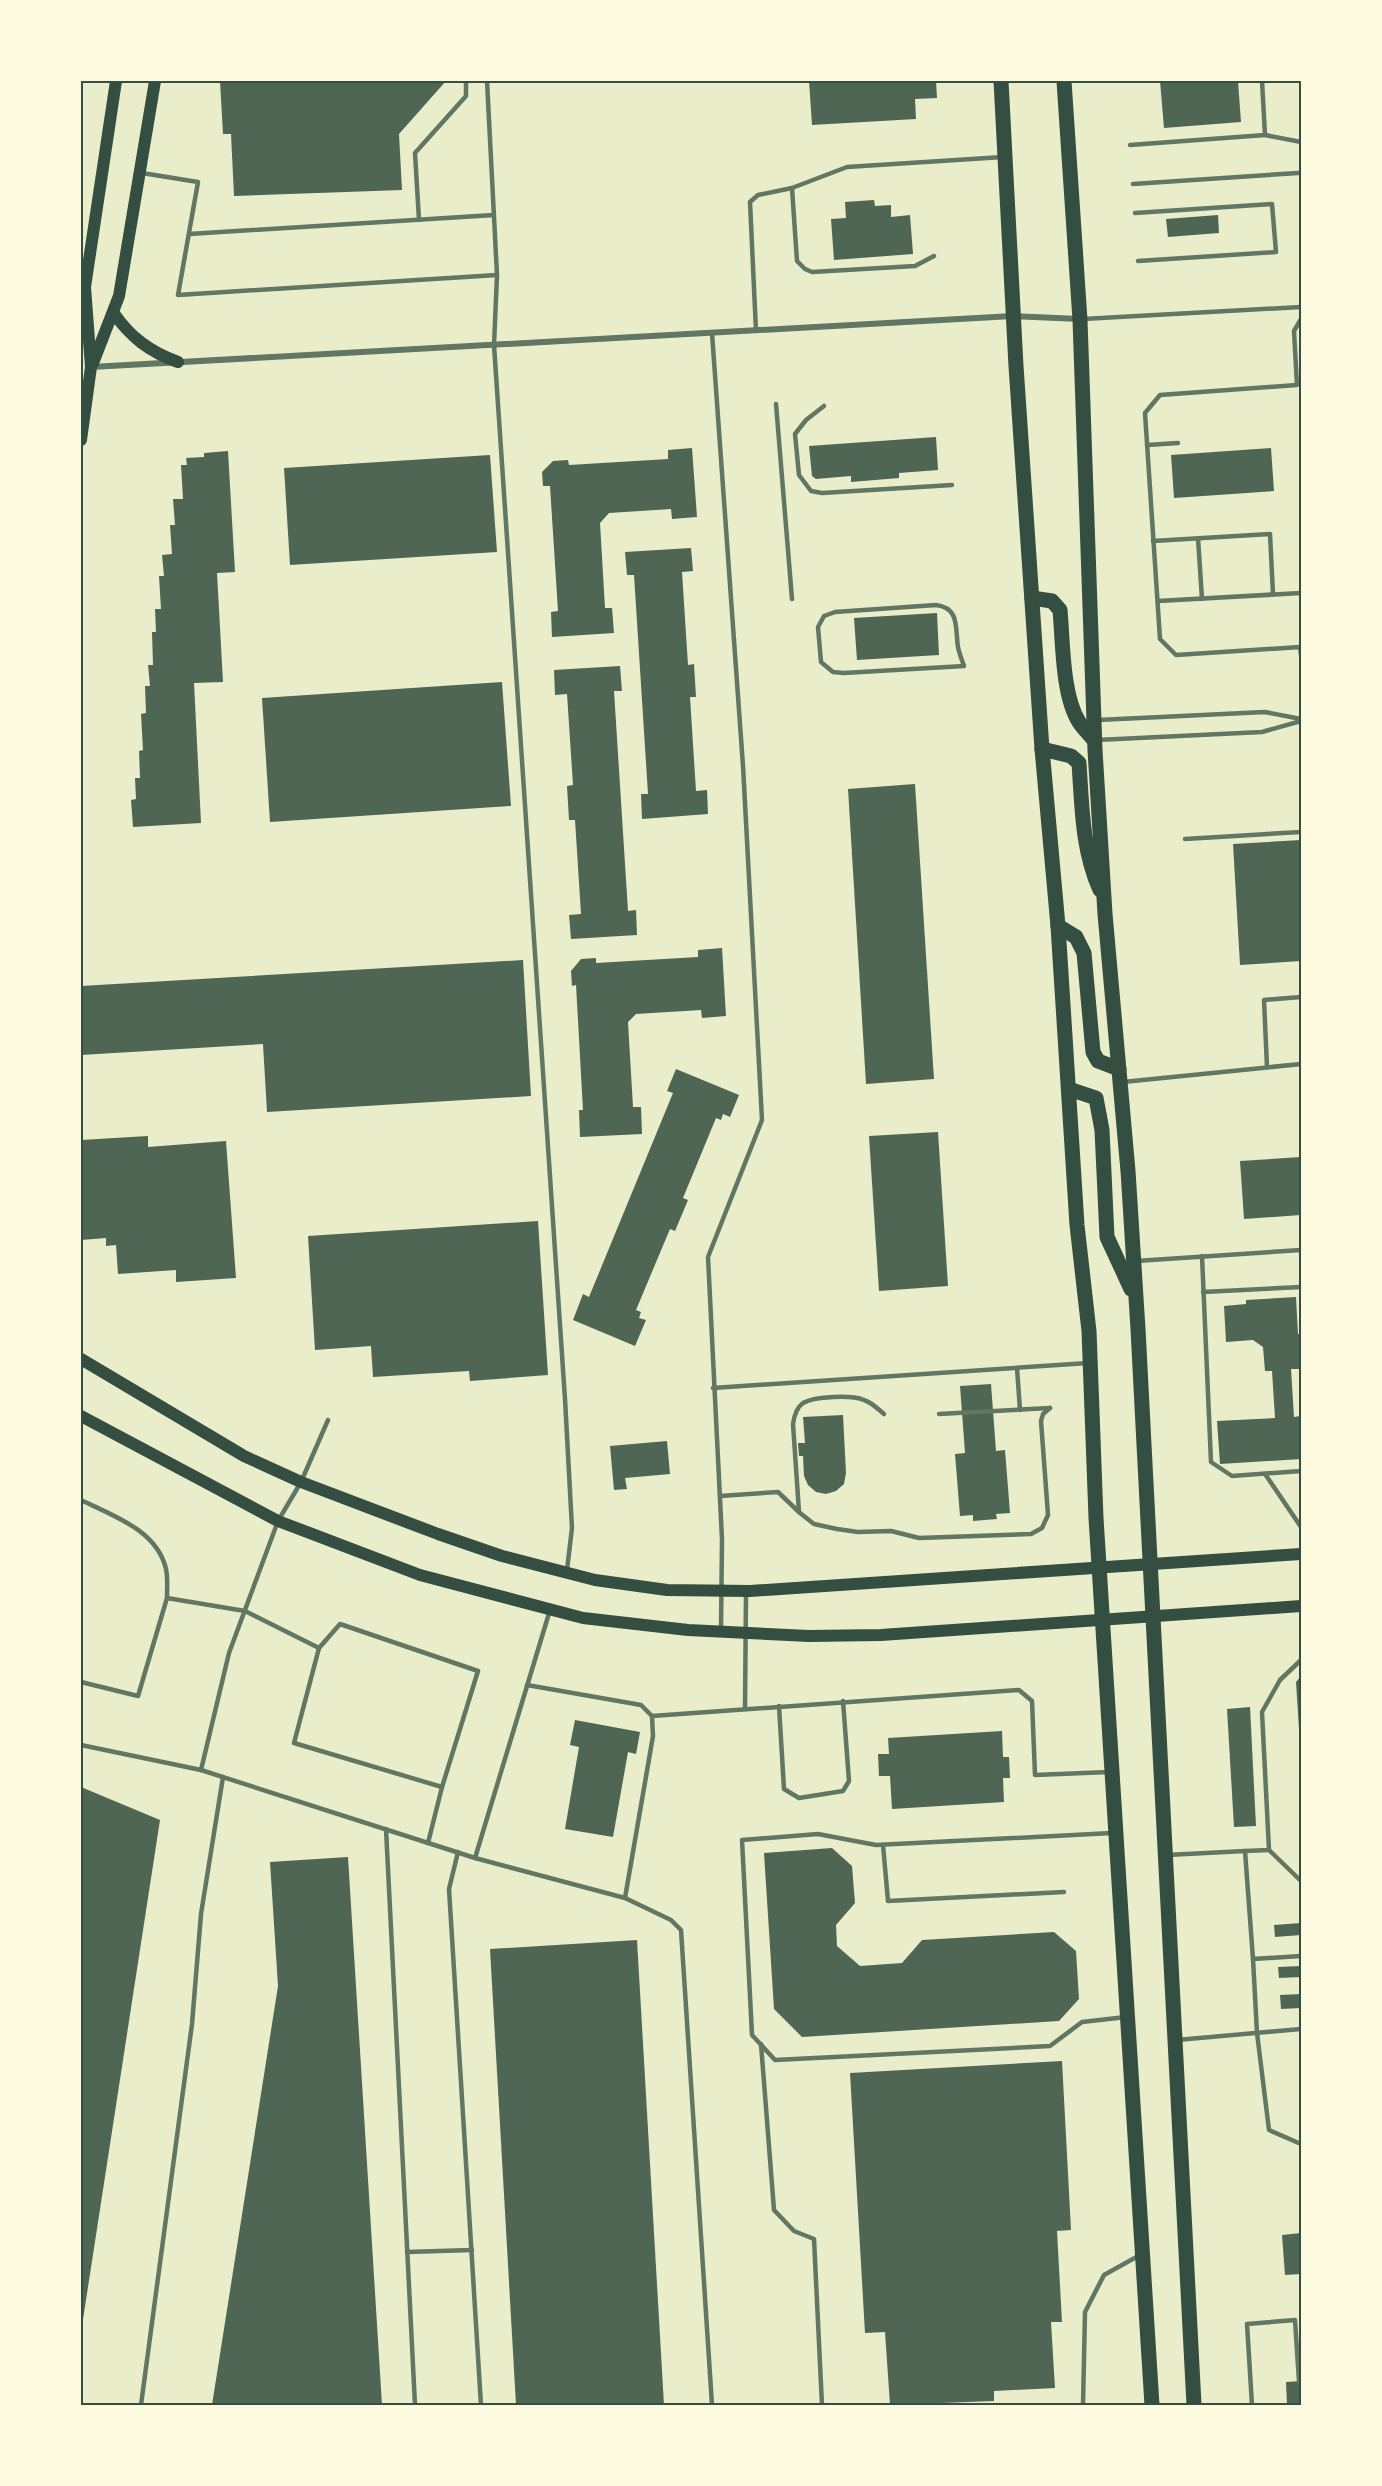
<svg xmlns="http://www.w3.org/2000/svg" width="1382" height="2486" viewBox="0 0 1382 2486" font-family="'Archivo Narrow',sans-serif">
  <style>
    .building { fill: #4f6655 }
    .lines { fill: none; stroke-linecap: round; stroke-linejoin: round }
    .service { stroke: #617663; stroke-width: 4.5 }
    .minor { stroke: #617663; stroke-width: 6 }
    .secondary { stroke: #344e41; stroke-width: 12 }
    .primary { stroke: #344e41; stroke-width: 15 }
    .neatline { fill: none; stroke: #344e41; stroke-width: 2 }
  </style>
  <rect width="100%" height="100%" fill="#e9edc9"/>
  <g class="building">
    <polygon points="220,81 446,81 399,134 402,190 234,196 231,134 223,134"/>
    <polygon points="809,81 936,81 937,98 915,99 916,119 812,125"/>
    <polygon points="1160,81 1238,81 1241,122 1164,128"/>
    <polygon points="874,200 875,206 891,205 891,217 910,215 913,254 834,260 831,219 846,218 845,202"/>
    <polygon points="1218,215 1219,233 1168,237 1166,219"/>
    <polygon points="936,437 938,470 899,473 899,478 851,482 851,476 816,479 812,476 809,446"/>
    <polygon points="692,448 697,517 672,519 671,509 609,513 600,523 605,608 612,608 614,633 552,637 551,612 558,611 550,486 543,486 542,472 553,461 568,460 569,465 668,459 668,450"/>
    <polygon points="1271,448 1274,491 1174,498 1171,455"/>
    <polygon points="228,451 235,572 217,573 223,682 194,683 201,823 133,827 131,800 136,799 135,778 140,778 139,751 143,750 141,714 146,713 145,686 150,686 148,665 153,665 152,632 156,632 155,609 161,609 159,576 164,576 162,555 172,554 170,525 175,525 173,499 183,499 181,465 187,465 186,458 204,457 204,453"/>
    <polygon points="490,455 497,552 290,565 284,468"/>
    <polygon points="691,548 693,571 682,572 688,665 694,664 696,697 690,697 696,791 707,790 708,814 642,819 641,794 648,794 634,575 627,575 625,552"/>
    <polygon points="937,613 939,655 857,660 854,618"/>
    <polygon points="620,666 622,691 614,691 628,911 636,910 637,935 571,939 569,915 581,914 575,820 569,820 567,786 573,785 567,694 555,695 554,670"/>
    <polygon points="502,682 511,806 270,822 262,698"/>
    <polygon points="915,784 934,1079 866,1084 848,789"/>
    <polygon points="1301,840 1301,961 1240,965 1233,844"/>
    <polygon points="722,948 726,1016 702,1018 701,1010 636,1014 628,1022 633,1107 641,1107 642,1134 580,1137 579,1110 583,1110 576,985 572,986 571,971 581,959 596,958 596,963 698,957 698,950"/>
    <polygon points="523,960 531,1096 267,1112 263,1044 81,1055 81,986"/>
    <polygon points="676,1069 739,1095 730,1117 723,1114 721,1120 716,1118 683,1198 688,1200 675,1231 670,1229 636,1310 641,1312 639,1318 646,1320 635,1346 573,1320 583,1294 589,1297 673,1093 667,1091"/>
    <polygon points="938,1132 948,1286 879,1291 869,1136"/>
    <polygon points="148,1136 148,1147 226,1141 236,1278 176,1282 176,1270 118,1274 116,1245 106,1246 106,1238 81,1240 81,1140"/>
    <polygon points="1301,1157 1301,1215 1244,1219 1240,1161"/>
    <polygon points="538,1221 548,1375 470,1381 469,1371 373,1377 371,1346 315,1350 308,1236"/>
    <polygon points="1296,1297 1298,1334 1301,1334 1301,1369 1291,1369 1294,1417 1300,1416 1301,1459 1220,1464 1217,1421 1275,1418 1272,1371 1265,1371 1263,1347 1253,1340 1226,1342 1224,1306 1246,1304 1246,1300"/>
    <polygon points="991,1384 996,1451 1005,1450 1010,1513 996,1514 997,1519 973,1521 973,1515 960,1516 955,1454 965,1453 960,1386"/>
    <polygon points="843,1415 846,1473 844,1484 836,1491 826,1494 816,1492 808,1485 804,1476 803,1456 799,1456 798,1443 805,1443 803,1417"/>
    <polygon points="667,1441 670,1474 625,1478 627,1489 614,1490 610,1446"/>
    <polygon points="1301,1676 1301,1729 1299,1729 1296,1682"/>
    <polygon points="1250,1707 1256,1826 1234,1827 1227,1709"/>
    <polygon points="575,1720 640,1732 636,1754 628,1752 613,1837 565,1829 579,1747 570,1745"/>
    <polygon points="1002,1731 1003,1757 1009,1757 1010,1778 1003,1778 1004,1802 892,1809 890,1776 879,1776 878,1754 889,1754 888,1738"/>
    <polygon points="81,1787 160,1820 82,2326 81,2326"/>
    <polygon points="832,1848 852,1866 855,1903 836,1925 837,1946 860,1966 902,1963 922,1940 1054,1932 1076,1951 1079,1999 1059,2021 802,2037 774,2009 764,1853"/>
    <polygon points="348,1857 382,2405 212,2405 278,1986 270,1862"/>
    <polygon points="1301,1923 1301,1935 1275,1937 1274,1925"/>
    <polygon points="637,1940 664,2405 516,2405 490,1949"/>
    <polygon points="1301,1966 1301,1977 1279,1978 1278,1967"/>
    <polygon points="1301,1994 1301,2008 1281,2009 1280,1995"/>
    <polygon points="1062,2061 1071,2230 1057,2231 1062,2322 1051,2322 1055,2388 994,2391 994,2401 890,2405 885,2332 865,2333 850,2073"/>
    <polygon points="1301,2233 1301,2274 1285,2275 1282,2235"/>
    <polygon points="1301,2381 1301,2405 1287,2405 1286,2382"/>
  </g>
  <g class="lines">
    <g class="service">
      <polyline points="487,81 497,275 494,345 565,1399 572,1528 567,1570"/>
      <polyline points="1265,135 1301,142"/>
      <polyline points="1130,145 1265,135 1262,81"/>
      <polyline points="142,173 198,182 178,295 497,275"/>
      <polyline points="1133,184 1298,173"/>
      <polyline points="792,188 797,261 805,269 812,272 915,266 934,256"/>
      <polyline points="1135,213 1272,204 1276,252 1138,261"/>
      <polyline points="419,220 415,153 466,96 466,81"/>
      <polyline points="189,234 494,215"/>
      <polyline points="1083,319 1301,307"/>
      <polyline points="1301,319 1294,331 1297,385 1160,395 1145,413 1160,639 1176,655 1300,647 1301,655"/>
      <polyline points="756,331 750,202 758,195 792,188 847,167 1003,157"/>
      <polyline points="712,333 743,766 762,1120 708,1257 722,1539 721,1629"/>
      <polyline points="776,404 792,599"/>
      <polyline points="824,406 806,420 795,434 799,475 811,491 822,493 952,485"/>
      <polyline points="1147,445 1178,443"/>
      <polyline points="1198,538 1202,599"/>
      <polyline points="1153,541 1270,534 1273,594"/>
      <polyline points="1158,601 1301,593"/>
      <path d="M936 605C960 608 955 628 958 647 959 653 962 660 964 666L844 673 833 672 821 662 818 627 824 616 835 612Z"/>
      <polyline points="1098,720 1265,712 1301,719"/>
      <polyline points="1097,740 1262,732 1301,721"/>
      <polyline points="1185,839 1301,832"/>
      <polyline points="1267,1067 1264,1000 1301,997"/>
      <polyline points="1123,1082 1301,1064"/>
      <polyline points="1202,1256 1211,1462 1232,1476 1301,1471"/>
      <polyline points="1136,1261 1301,1250"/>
      <polyline points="1203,1292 1301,1287"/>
      <polyline points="1017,1368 1020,1410"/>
      <polyline points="713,1388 1088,1363"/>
      <polyline points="939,1414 1050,1408"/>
      <polyline points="1265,1474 1301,1527"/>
      <polyline points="720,1496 778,1492 800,1513 814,1524 837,1529 858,1532 891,1531 919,1538 1031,1534 1042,1528 1048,1515 1041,1421 1043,1414 1050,1408"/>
      <path d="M81 1500C113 1516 157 1530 166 1569 168 1578 167 1589 167 1598L245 1611 319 1648 340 1624 478 1671 442 1787 428 1843"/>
      <path d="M799 1512 793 1424C794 1417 796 1408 803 1403 815 1396 852 1395 864 1400 871 1402 878 1409 884 1414"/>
      <polyline points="319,1648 294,1743 442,1787"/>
      <polyline points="81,1682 138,1696 167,1598"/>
      <polyline points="527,1685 641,1705 652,1716 653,1736 625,1898"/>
      <polyline points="779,1706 784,1789 799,1798 843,1791 849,1781 843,1701"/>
      <polyline points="745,1708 746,1593"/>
      <polyline points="652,1716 1019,1690 1032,1701 1035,1775 1109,1772"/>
      <polyline points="81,1745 201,1770 229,1653 278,1521 301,1482 328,1420"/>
      <polyline points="201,1770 475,1858 550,1610"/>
      <polyline points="386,1829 415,2405"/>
      <polyline points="1112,1833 876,1845 818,1834 742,1840 752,2035 775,2060 1050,2046 1082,2022 1126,2017"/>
      <polyline points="883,1845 888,1901 1064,1892"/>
      <polyline points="1269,1850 1301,1881"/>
      <polyline points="1245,1851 1269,1850 1262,1712 1280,1680 1301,1660"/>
      <polyline points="458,1852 449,1889 481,2405"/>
      <polyline points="1167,1855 1245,1851 1253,1959"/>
      <polyline points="475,1858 625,1898 671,1920 681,1930 712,2405"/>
      <polyline points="1301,1956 1253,1959 1257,2033 1269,2130 1301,2144"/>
      <polyline points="1177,2040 1301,2029"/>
      <polyline points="761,2044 774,2210 794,2231 814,2239 822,2405"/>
      <polyline points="407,2252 472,2250"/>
      <polyline points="141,2405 192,2024 201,1914 223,1777"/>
      <polyline points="1083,2405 1085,2312 1104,2275 1140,2255"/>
      <polyline points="1252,2405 1247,2324 1295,2320 1299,2381"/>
    </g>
    <polyline class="minor" points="91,367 1013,316 1080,319"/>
    <g class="secondary">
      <path d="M113 312C130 337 150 352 178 362"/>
      <polyline points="93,363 119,296 155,81"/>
      <polyline points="81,440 91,367 85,287 116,81"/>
      <polyline points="81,1359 244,1456 301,1482 438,1534 502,1556 595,1580 667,1590 750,1591 1301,1554"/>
      <polyline points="81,1416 278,1521 420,1575 583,1618 688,1630 809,1636 881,1635 1301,1606"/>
    </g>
    <g class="primary">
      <polyline points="1001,81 1016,366 1042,749 1058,926 1077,1225 1089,1331 1096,1518 1152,2405"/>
      <polyline points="1064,81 1080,320 1095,750 1105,914 1128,1171 1138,1329 1194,2405"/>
      <path d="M1032 598 1052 601 1060 610C1063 642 1062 695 1079 722 1083 728 1089 734 1094 740"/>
      <path d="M1042 749 1071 756 1079 763C1082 806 1082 850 1100 890"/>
      <polyline points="1058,926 1076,937 1084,953 1093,1052 1098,1061 1119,1069"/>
      <polyline points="1069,1089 1096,1098 1102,1130 1107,1237 1131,1289"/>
    </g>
  </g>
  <rect width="1382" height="2486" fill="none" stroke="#fefae0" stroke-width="165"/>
  <rect x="82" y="82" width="1218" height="2322" class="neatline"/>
</svg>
